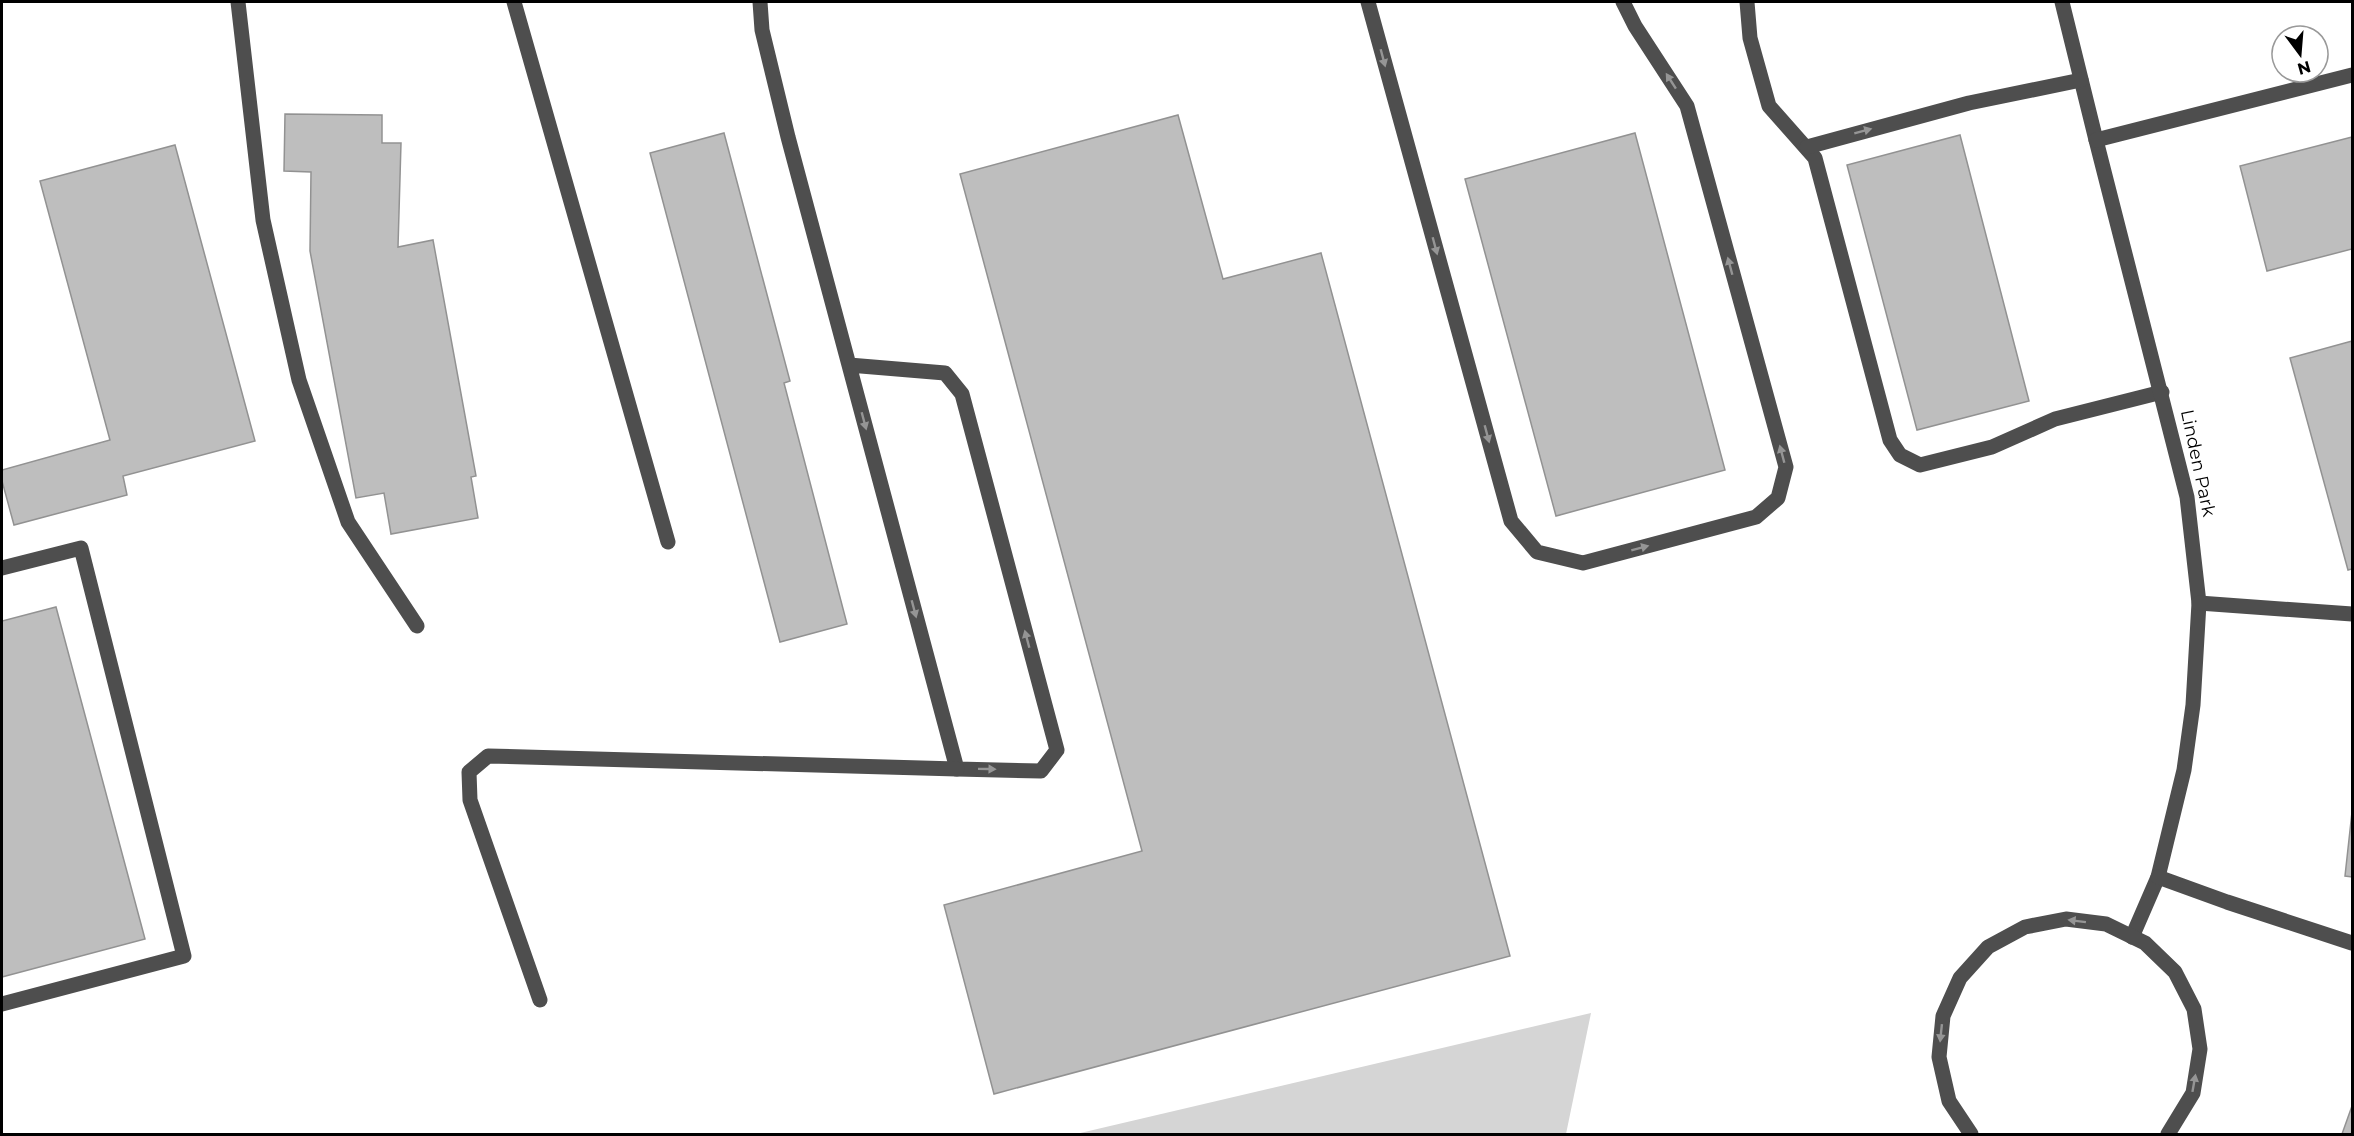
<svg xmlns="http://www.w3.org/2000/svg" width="2354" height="1136" viewBox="0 0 2354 1136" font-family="Montserrat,sans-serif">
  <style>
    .green { fill: #d5d5d5 }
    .building { fill: #bebebe; stroke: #929292; stroke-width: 1.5 }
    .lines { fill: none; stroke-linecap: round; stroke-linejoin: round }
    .minor { stroke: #4e4e4e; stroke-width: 15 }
    .oneway { fill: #959595 }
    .labels { text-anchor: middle; stroke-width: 5; stroke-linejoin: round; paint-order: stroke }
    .street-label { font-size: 18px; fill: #000; stroke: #fff }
  </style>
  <rect width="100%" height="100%" fill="#fff"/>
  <polygon class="green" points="1591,1013 1566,1134 1076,1134"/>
  <g class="building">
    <polygon points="285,114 382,115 382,143 401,143 398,247 433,240 476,476 471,477 478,518 391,534 384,493 356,498 310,251 311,172 284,171"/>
    <polygon points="1178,115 1223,279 1321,253 1510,956 994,1094 944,905 1142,851 960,174"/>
    <polygon points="724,133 790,381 784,383 847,624 780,642 650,153"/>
    <polygon points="1635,133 1725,470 1556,516 1465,179"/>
    <polygon points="1960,135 2029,401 1917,430 1847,165"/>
    <polygon points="2352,137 2352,249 2267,271 2240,166"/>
    <polygon points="175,145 255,441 123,476 127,495 14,525 2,481 2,470 110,440 40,181"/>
    <polygon points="2352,341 2352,569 2348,570 2290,358"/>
    <polygon points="56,607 145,939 2,977 2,621"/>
    <polygon points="2352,812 2352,877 2345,876"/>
    <polygon points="2352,1106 2352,1134 2342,1134"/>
  </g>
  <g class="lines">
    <g class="minor">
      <polyline points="238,2 263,220 299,380 348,522 417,626"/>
      <polyline points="514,2 668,542"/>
      <polyline points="760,2 762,30 788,137 957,769 1041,771 1057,750 962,394 945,373 849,365"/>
      <polyline points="1368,2 1511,521 1537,552 1583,563 1756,517 1778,498 1786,467 1687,106 1635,26 1623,2"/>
      <polyline points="1747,2 1750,38 1769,106 1815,158 1890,440 1900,455 1920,465 1992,447 2055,419 2162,392"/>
      <polyline points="2062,2 2096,140 2187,497 2199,603 2193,705 2184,770 2158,877 2132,937"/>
      <polyline points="2096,140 2352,75"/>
      <polyline points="1807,147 1969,103 2081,80"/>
      <polyline points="2,568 81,548 184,956 2,1004"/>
      <polyline points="2199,603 2352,614"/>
      <polyline points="2158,877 2227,902 2352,943"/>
      <polyline points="540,1000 470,800 469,772 488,756 957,769"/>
      <polyline points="1971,1134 1949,1101 1939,1057 1943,1016 1960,978 1988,947 2025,927 2066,919 2106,924 2145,943 2175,972 2194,1009 2200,1049 2193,1093 2168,1134"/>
    </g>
  </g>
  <defs><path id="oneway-solid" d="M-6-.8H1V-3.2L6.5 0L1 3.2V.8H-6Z" transform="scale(1.5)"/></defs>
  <g class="oneway">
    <use href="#oneway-solid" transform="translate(1383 58) rotate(75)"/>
    <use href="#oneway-solid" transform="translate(1671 81) rotate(-123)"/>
    <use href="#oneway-solid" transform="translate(1863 131) rotate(-15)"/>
    <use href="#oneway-solid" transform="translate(1435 246) rotate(75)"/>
    <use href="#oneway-solid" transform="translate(1730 266) rotate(-105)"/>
    <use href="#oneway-solid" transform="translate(864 421) rotate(75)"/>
    <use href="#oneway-solid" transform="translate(1487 434) rotate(75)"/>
    <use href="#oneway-solid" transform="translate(1782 454) rotate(-105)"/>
    <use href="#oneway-solid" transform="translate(1640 548) rotate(-15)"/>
    <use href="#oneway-solid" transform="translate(914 609) rotate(75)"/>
    <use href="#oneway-solid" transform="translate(1027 639) rotate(-105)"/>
    <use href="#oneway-solid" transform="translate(987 769) rotate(1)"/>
    <use href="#oneway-solid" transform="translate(2077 921) rotate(-173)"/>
    <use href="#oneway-solid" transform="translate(1941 1033) rotate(96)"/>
    <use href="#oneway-solid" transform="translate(2194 1083) rotate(-80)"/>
  </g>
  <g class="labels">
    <g class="street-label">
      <text transform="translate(2198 463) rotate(78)" y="6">Linden Park</text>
    </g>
  </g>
  <rect width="2354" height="1136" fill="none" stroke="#000000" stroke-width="6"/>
  <g transform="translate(2300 54) rotate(164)"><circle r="28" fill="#ffffff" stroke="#999999" stroke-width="1.5"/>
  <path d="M0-4.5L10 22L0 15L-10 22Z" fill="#000000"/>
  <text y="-9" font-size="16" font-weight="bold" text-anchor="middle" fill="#000000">N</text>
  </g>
</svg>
